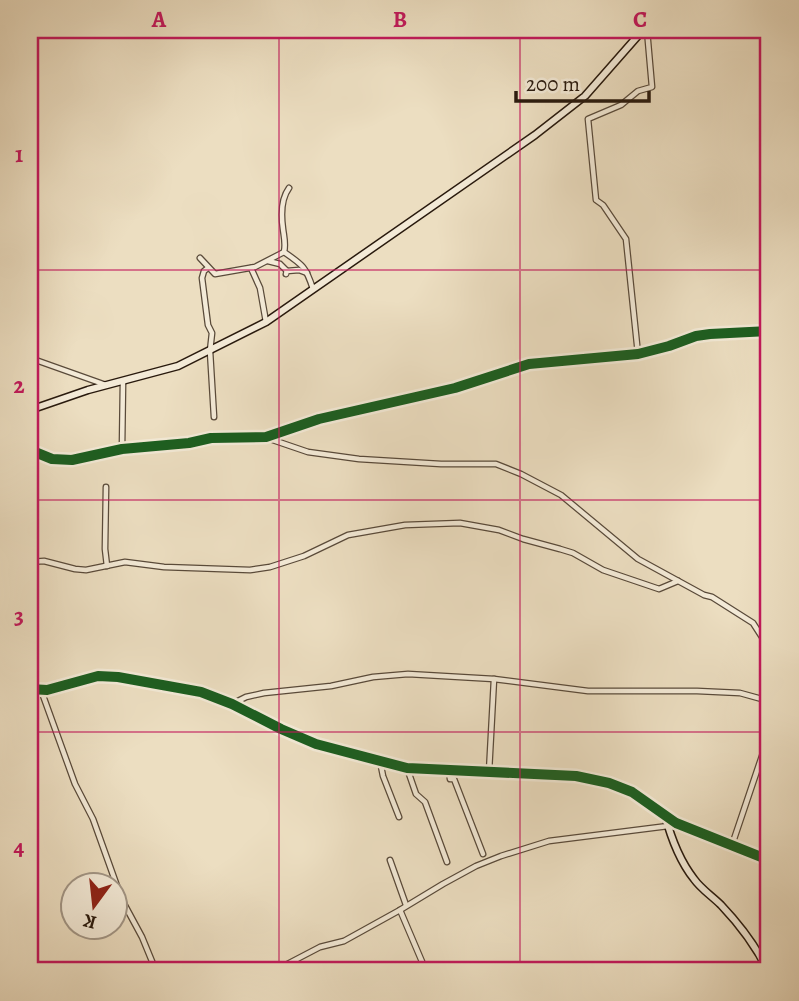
<svg xmlns="http://www.w3.org/2000/svg" width="799" height="1001" viewBox="0 0 799 1001" font-family="Alegreya,serif">
  <style>
    .lines { fill: none; stroke-linecap: round; stroke-linejoin: round }
    .street-casing { stroke: #594a3a; stroke-width: 7 }
    .secondary-casing { stroke: #28190d; stroke-width: 9 }
    .street { stroke: #f3ead7; stroke-width: 4.5 }
    .secondary { stroke: #f3ead7; stroke-width: 6 }
    .cycleway-casing { stroke: #f3ead7; stroke-width: 15 }
    .cycleway { stroke: #1b5e20; stroke-width: 10 }
    .grid { fill: none; stroke: #c2185b; stroke-width: 2; stroke-opacity: 0.55 }
    .neatline { fill: none; stroke: #c2185b; stroke-width: 2.5 }
    .grid-label { font-size: 23px; text-anchor: middle; font-weight: bold; fill: #c2185b }
  </style>
  <rect width="100%" height="100%" fill="#ecdec1"/>
  <filter id="stains"><feTurbulence type="fractalNoise" baseFrequency=".00286" numOctaves="4"/><feColorMatrix values="0 0 0 0 .2 0 0 0 0 .09 0 0 0 0 .02 0 0 0 .5 -.17"/></filter>
  <radialGradient id="worn" r=".72"><stop offset=".6" stop-color="#630" stop-opacity="0"/><stop offset="1" stop-color="#630" stop-opacity=".3"/></radialGradient>
  <g class="lines">
    <g class="street-casing">
      <g id="street">
        <path d="M289 188C281 199 281 215 283 229 284 237 286 244 284 252 303 265 306 267 313 289"/>
        <polyline points="200,258 215,274 255,267 284,252"/>
        <polyline points="268,261 280,264 287,271"/>
        <polyline points="208,268 204,271 202,278 208,325 212,333 210,351 214,417"/>
        <polyline points="251,268 260,288 266,322"/>
        <polyline points="286,274 287,271 299,270 307,273"/>
        <polyline points="638,354 626,239 603,205 596,200 588,119 621,105 638,91 652,87 647,30"/>
        <polyline points="30,358 106,385"/>
        <polyline points="267,438 308,452 359,459 441,464 496,464 521,474 561,495 638,559 704,595 712,597 753,623 769,648"/>
        <polyline points="122,449 123,381"/>
        <polyline points="30,450 52,459 72,460 122,449 189,443 211,438 266,437 319,419 455,388 529,364 638,354 669,346 696,336 710,334 769,331"/>
        <polyline points="106,487 105,549 107,566"/>
        <polyline points="30,562 44,561 75,569 86,570 125,562 164,567 250,570 270,567 304,556 348,535 405,525 460,523 499,530 523,539 560,549 573,553 603,570 659,589 678,581"/>
        <polyline points="41,690 75,784 93,819 122,900 142,937 156,971"/>
        <polyline points="232,704 246,697 264,693 331,686 373,677 408,674 494,679 588,691 697,691 740,693 769,701"/>
        <polyline points="380,761 383,776 399,817"/>
        <polyline points="407,768 416,794 425,802 447,862"/>
        <polyline points="449,770 450,779 454,779 483,854"/>
        <polyline points="489,772 494,679"/>
        <polyline points="732,845 764,750"/>
        <polyline points="764,857 769,840"/>
        <polyline points="390,860 406,905"/>
        <polyline points="400,910 426,971"/>
        <polyline points="274,971 320,947 344,941 400,910 443,884 476,866 501,856 549,841 668,826"/>
      </g>
    </g>
    <g class="secondary-casing">
      <g id="secondary">
        <polyline points="30,410 88,390 178,366 266,322 535,135 585,96 643,30"/>
        <polyline points="30,689 47,690 98,676 118,677 201,692 232,704 281,729 316,744 407,768 576,776 609,783 632,792 676,823 769,860"/>
        <path d="M665 815C671 838 679 860 694 879 701 889 712 896 721 905 740 925 756 946 768 971"/>
      </g>
    </g>
    <use href="#street" class="street"/>
    <use href="#secondary" class="secondary"/>
    <g class="cycleway-casing">
      <g id="cycleway">
        <polyline points="30,450 52,459 72,460 122,449 189,443 211,438 266,437 319,419 455,388 529,364 638,354 669,346 696,336 710,334 769,331"/>
        <polyline points="30,689 47,690 98,676 118,677 201,692 232,704 281,729 316,744 407,768 576,776 609,783 632,792 676,823 769,860"/>
      </g>
    </g>
    <use href="#cycleway" class="cycleway"/>
  </g>
  <path class="grid" d="M279 30V971M520 30V971M30 270H769M30 500H769M30 732H769"/>
  <rect width="799" height="1001" fill="none" stroke="#ecdec1" stroke-width="77"/>
  <g transform="translate(94 906) rotate(195)"><circle r="33" fill="#f3ead7" stroke="#a29686" stroke-width="2"/>
  <path d="M0-5L12 26L0 18L-12 26Z" fill="#8f2418"/>
  <text y="-10" font-size="19" font-weight="bold" text-anchor="middle" fill="#28190d">K</text>
  </g>
  <path d="M516 91v10h133v-10" fill="none" stroke="#28190d" stroke-width="3.5"/>
  <text x="526" y="91" font-size="21" fill="#28190d" stroke="#f3ead7" stroke-width="5" paint-order="stroke">200 m</text>
  <rect x="38" y="38" width="722" height="924" class="neatline"/>
  <g class="grid-label">
    <text x="159" y="27">A</text>
    <text x="400" y="27">B</text>
    <text x="640" y="27">C</text>
    <text x="19" y="162">1</text>
    <text x="19" y="393">2</text>
    <text x="19" y="624">3</text>
    <text x="19" y="855">4</text>
  </g>
  <rect width="100%" height="100%" filter="url(#stains)"/>
  <rect width="100%" height="100%" fill="url(#worn)"/>
</svg>
